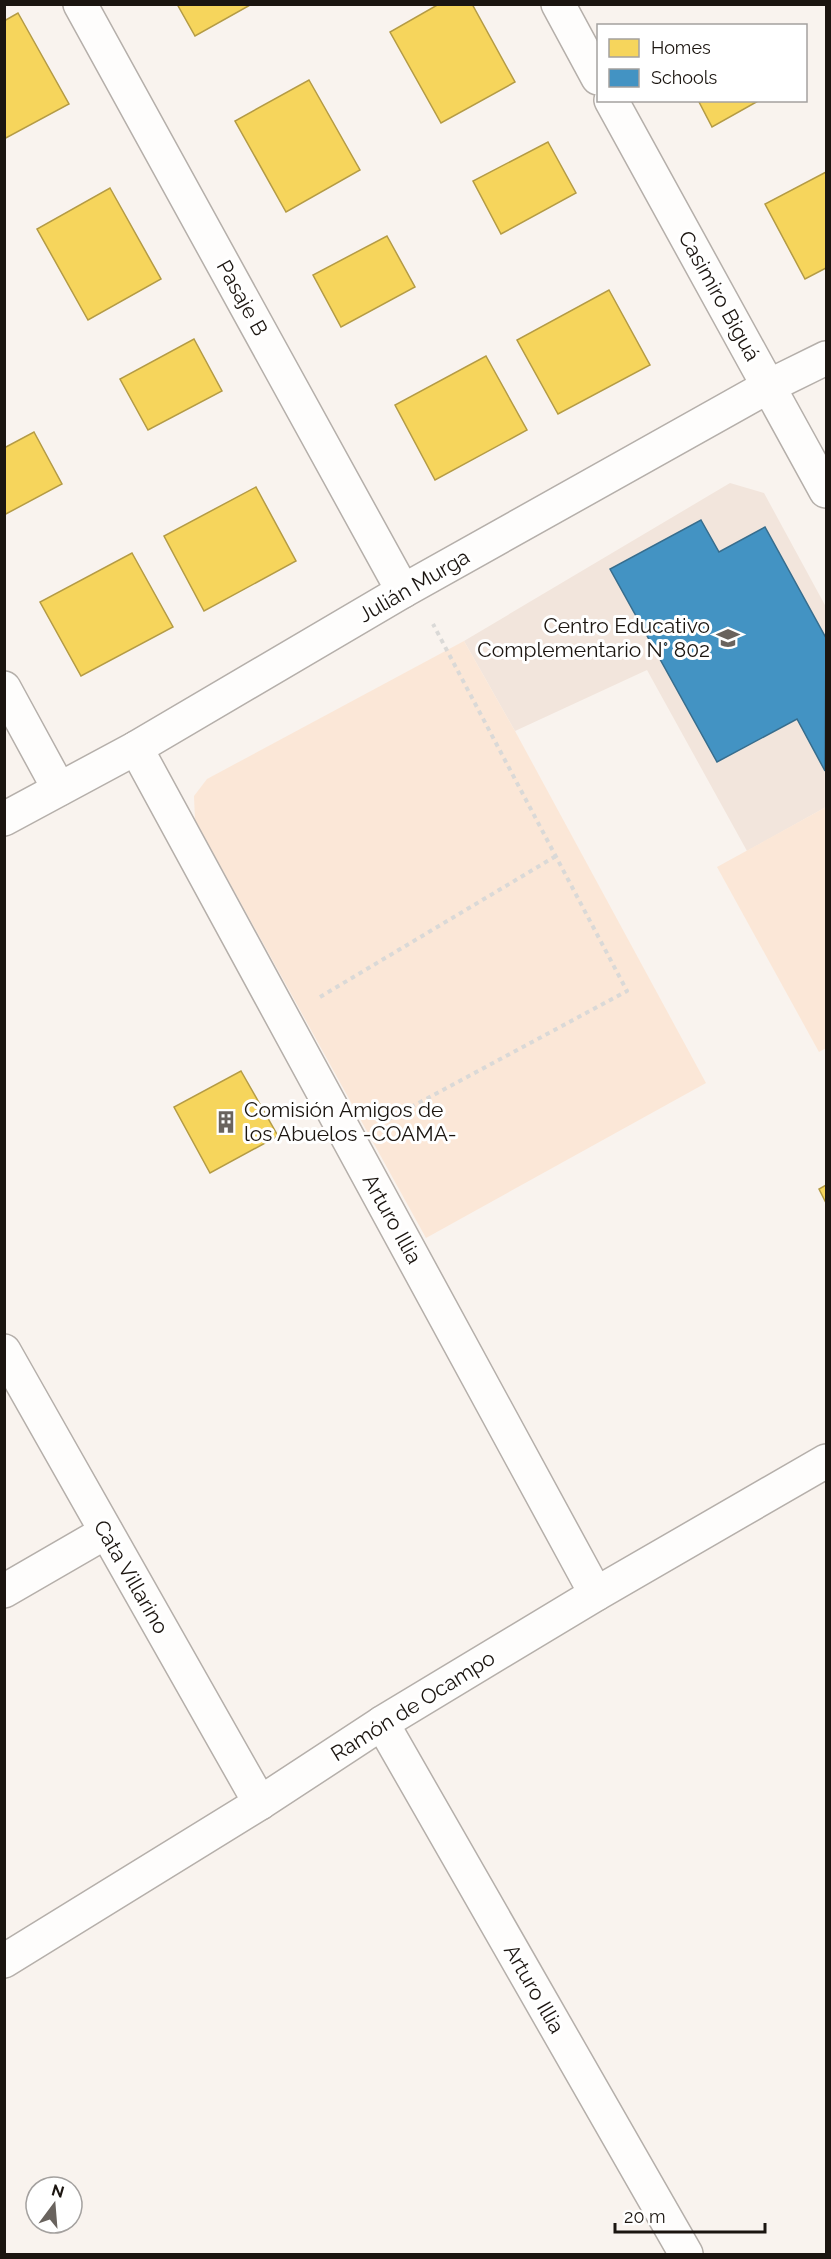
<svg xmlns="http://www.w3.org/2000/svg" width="831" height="2259" viewBox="0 0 831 2259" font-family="Raleway,sans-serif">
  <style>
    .built { fill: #f2e5dc }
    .green { fill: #fbe7d7 }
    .homes { fill: #f6d55c; stroke: #b49b45; stroke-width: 1.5 }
    .schools { fill: #4393c3; stroke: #376d8d; stroke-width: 1.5 }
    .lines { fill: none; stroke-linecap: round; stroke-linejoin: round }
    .minor-casing { stroke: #b5afaa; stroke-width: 36 }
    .path { stroke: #dad9d7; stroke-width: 4; stroke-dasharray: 4.5 4.5; stroke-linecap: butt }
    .minor { stroke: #fefdfc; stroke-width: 33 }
    .labels { text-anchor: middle; stroke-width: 6; stroke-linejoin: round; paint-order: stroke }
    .street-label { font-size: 21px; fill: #1b1510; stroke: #fff }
    .poi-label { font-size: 21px; fill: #1b1510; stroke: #fff; text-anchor: end }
  </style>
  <rect width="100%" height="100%" fill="#f9f3ee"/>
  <polygon class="built" points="730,483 764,493 826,607 826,807 747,851 647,670 515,731 464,641"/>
  <g class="green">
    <polygon points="464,641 515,731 706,1083 426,1238 195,820 194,796 207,779"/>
    <polygon points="826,807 826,1048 819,1052 717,867"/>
  </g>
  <g class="homes">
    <polygon points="177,4 252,4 195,36"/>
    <polygon points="439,4 472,4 515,82 441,123 390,32"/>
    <polygon points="18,13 69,104 4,139 4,21"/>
    <polygon points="309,80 360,170 286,212 235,121"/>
    <polygon points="698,100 760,100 712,127"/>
    <polygon points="548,142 576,193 501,234 473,181"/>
    <polygon points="826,172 826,268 805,279 765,204"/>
    <polygon points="110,188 161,279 88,320 37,229"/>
    <polygon points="387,236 415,287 341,327 313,275"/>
    <polygon points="609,290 650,365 558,414 517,340"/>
    <polygon points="194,339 222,391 148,430 120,379"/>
    <polygon points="486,356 527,430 435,480 395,405"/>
    <polygon points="34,432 62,484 4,515 4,448"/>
    <polygon points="256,487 296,561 204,611 164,536"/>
    <polygon points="132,553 173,627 81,676 40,602"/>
    <polygon points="241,1071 278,1136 210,1173 174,1107"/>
    <polygon points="826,1185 826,1203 819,1189"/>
  </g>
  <polygon class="schools" points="701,520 719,552 765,527 826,638 825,771 797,719 717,762 610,569"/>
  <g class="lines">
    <g class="minor-casing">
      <g id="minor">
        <polyline points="80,4 403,591"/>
        <polyline points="558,4 598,78"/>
        <polyline points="611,100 826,491"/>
        <polyline points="4,688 59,789"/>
        <polyline points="136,748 596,1594"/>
        <polyline points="4,819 136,748 403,591 769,386 826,358"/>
        <polyline points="4,1351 260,1803"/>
        <polyline points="4,1591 106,1532"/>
        <polyline points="382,1723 686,2254"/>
        <polyline points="4,1961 260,1803 382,1723 596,1594 826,1461"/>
      </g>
    </g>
    <g class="path">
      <polyline points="320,997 556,856"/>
      <polyline points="387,1120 627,991 433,624"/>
    </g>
    <use href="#minor" class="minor"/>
  </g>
  <defs>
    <g id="school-bare" transform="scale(1.8)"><path d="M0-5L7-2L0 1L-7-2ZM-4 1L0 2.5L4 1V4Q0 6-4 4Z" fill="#69635e" stroke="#fff" stroke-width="2.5" paint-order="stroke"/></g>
    <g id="building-bare" transform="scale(1.8)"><path d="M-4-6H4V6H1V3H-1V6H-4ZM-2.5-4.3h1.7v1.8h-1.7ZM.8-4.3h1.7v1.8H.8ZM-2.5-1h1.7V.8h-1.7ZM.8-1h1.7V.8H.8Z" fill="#69635e" stroke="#fff" stroke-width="2.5" paint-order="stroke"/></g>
  </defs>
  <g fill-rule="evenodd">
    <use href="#school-bare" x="728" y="638"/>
    <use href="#building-bare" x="226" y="1122"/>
  </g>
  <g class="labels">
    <g class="street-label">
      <text transform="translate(719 296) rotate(61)" y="7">Casimiro Biguá</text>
      <text transform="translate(242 298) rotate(61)" y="7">Pasaje B</text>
      <text transform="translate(414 586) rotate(-30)" y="7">Julián Murga</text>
      <text transform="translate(392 1219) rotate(61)" y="7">Arturo Illia</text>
      <text transform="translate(131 1577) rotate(60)" y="7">Cata Villarino</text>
      <text transform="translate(413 1706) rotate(-32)" y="7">Ramón de Ocampo</text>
      <text transform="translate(534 1989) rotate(60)" y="7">Arturo Illia</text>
    </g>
    <g class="poi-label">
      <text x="710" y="633">Centro Educativo<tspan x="710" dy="24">Complementario N° 802</tspan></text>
      <text x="244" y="1117" text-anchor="start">Comisión Amigos de<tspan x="244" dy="24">los Abuelos -COAMA-</tspan></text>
    </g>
  </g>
  <rect width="831" height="2259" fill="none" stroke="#1b1510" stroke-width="12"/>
  <rect x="597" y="24" width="210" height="78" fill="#ffffff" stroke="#a4a19f" stroke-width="1.5"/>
  <rect x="609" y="39" width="30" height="18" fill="#f6d55c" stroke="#a4a19f" stroke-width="1.5"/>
  <text x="651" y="54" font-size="18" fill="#1b1510">Homes</text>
  <rect x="609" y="69" width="30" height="18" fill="#4393c3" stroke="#a4a19f" stroke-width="1.5"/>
  <text x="651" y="84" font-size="18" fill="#1b1510">Schools</text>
  <g transform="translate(54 2205) rotate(16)"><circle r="28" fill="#ffffff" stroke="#a4a19f" stroke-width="1.5"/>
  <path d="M0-4.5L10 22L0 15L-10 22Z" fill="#69635e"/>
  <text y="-9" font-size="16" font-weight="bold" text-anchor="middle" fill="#1b1510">N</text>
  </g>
  <path d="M615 2223v9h150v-9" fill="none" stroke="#1b1510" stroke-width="3"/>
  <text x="624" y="2223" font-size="18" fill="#1b1510" stroke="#ffffff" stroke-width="4.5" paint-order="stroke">20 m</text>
</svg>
